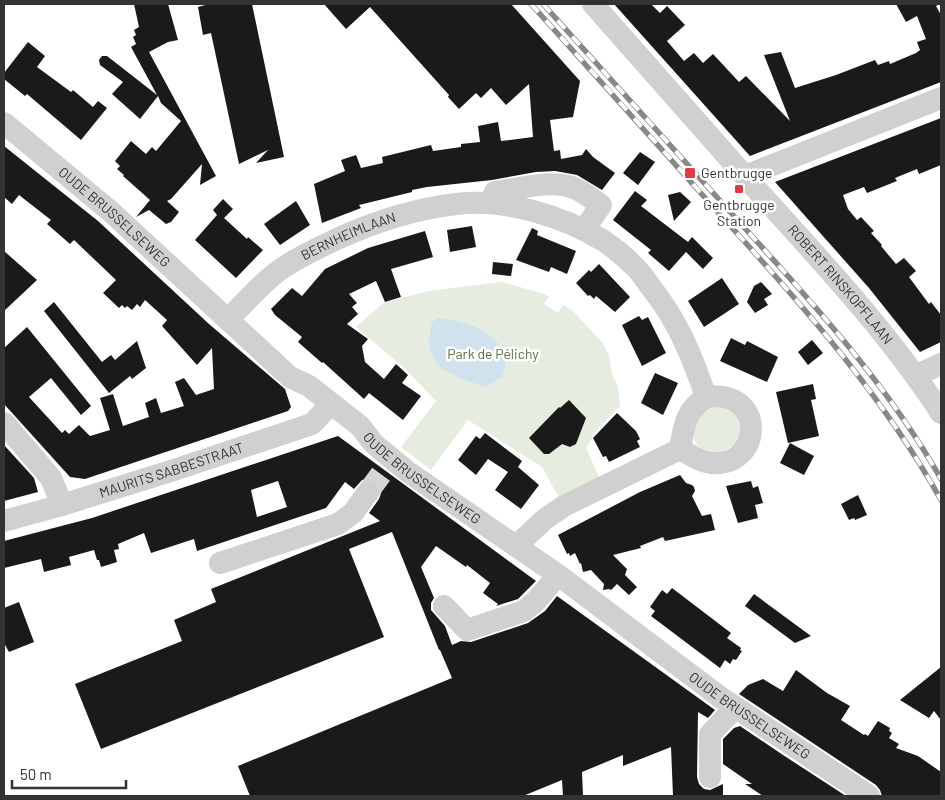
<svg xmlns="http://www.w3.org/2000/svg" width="945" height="800" viewBox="0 0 945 800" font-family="Barlow,sans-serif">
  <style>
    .green { fill: #e6ecdf }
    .water { fill: #cfe2ee }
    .building { fill: #1a1a1a; fill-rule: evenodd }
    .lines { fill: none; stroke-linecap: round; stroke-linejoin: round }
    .minor-tunnel { stroke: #d6d6d6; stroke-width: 22; stroke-dasharray: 22 11; stroke-linecap: butt }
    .minor { stroke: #d0d0d0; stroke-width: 22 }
    .rail-casing { stroke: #888; stroke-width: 5.5 }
    .rail { stroke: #fff; stroke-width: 4; stroke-dasharray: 11; stroke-linecap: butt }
    .poi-dot { fill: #e63946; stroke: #fff; stroke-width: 2 }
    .labels { text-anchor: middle; stroke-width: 5; stroke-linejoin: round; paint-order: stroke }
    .poi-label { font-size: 14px; fill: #333; stroke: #fff; text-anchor: start }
    .street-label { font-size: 14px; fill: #333; stroke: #fff }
    .park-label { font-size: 14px; fill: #56703f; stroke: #fff }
  </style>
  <rect width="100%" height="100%" fill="#fff"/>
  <g class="green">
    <polygon points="502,282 545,294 549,297 544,304 558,313 563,305 572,310 602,342 609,355 612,375 618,387 620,406 599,427 586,448 599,477 559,498 542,467 468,420 431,470 401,447 436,401 403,367 356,327 383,303 428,291"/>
    <path d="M707 404 736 411 742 439 717 456C693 445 693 446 693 419Z"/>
  </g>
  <path class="water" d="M439 318C464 321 498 330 505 358 506 363 503 372 502 377L485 387C448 373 421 369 432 322Z"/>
  <g class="building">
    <polygon points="134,4 168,4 178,40 168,42 149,52 216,176 200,185 202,164 171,199 167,201 179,212 171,222 166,224 149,210 136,217 150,200 123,176 124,175 117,169 120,166 115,161 131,141 146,154 152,147 156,151 181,121 161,103 158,96 140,119 112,94 123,82 100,65 99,60 102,56 107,56 157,95 131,47 136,44 133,37 136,35 134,30 139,27"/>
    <polygon points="209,4 252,4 284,157 256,163 268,150 239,164 211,33 203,35 198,7"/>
    <polygon points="324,4 511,4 580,81 573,117 550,120 554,151 560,150 561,159 582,155 586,149 593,157 615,173 602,190 577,175 555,171 536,172 492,180 427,187 412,190 412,192 359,205 361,208 322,223 314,184 345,171 341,160 356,155 361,168 383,163 382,157 431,145 433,151 461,147 461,144 480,142 478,126 498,122 501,141 533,137 529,84 506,105 491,88 481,98 476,93 459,109 448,97 449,95 370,7 346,29"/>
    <polygon points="614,4 651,4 660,13 667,6 685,25 667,41 684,61 694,53 703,63 713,54 739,82 746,76 790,121 764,55 781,52 795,88 836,75 875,60 878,65 889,61 890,64 916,53 920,50 917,42 926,39 917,16 906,22 896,4 940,4 936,6 941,15 941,82 750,156"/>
    <polygon points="28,42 45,56 37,67 71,92 73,90 93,107 98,101 107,108 81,140 27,94 25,96 4,79 4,73"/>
    <polygon points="941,118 941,165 919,174 917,169 895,178 897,181 867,193 864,187 843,195 848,209 857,220 861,217 874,231 871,233 882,245 881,246 896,264 904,258 916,271 909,277 929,304 931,302 941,315 941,342 920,352 869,288 775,182"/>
    <polygon points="4,146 98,221 209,324 285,389 291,407 288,411 85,479 70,477 4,404 4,348 27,327 91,406 81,415 51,378 29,397 62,433 65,430 69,434 79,425 90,436 110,430 100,398 113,394 123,426 149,417 145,403 156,398 161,413 184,406 175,382 184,378 196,395 214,389 212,348 197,365 162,326 167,320 145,300 140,307 137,304 132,310 127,306 125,308 122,305 119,308 103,293 116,280 74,240 70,244 47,224 51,220 19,195 12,204 4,197"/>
    <polygon points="640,152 655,162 638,185 623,173"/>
    <polygon points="635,191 647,200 641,206 688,242 692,237 713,258 703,269 686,252 669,271 648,253 651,250 613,220"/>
    <polygon points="680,192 691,202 674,221 668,195"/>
    <polygon points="223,199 233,209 224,218 247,239 248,237 263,250 236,278 195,240 217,215 213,210"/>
    <polygon points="296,201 310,225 280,245 264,224"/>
    <polygon points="472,226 476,247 450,252 447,230"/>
    <polygon points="532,228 538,231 537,235 576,251 567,274 551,267 549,272 516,260"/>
    <polygon points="425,231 433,257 391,269 401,297 385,302 376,281 349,294 357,303 352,307 358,314 347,324 368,339 362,346 365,362 384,379 396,364 408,375 402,383 421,396 403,420 369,393 364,399 323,362 322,363 298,342 302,337 275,315 271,309 292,288 302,296 325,269 368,248"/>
    <polygon points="4,251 37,280 4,311"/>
    <polygon points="493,262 513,264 511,276 492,274"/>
    <polygon points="599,264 630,297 615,312 596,296 594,299 590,295 588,296 576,283 589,270 591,272"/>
    <polygon points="722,278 739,304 704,327 688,301"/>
    <polygon points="761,282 772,294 764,299 768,305 755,313 747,302 754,286"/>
    <polygon points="54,302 102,362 111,355 115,360 137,341 146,368 132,379 130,376 109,393 44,311"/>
    <polygon points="639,316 642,320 648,317 666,353 642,366 622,325"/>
    <polygon points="731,338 745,345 747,341 778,357 767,382 720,361"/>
    <polygon points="812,340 823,353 808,365 798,352"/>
    <polygon points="655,373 678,383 663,415 641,403"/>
    <polygon points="813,384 816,399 811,400 819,436 788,443 776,392"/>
    <polygon points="569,400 586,418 576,444 570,447 562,444 549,454 544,454 529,438 559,407 560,408"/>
    <polygon points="617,413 636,431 640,439 637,441 640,447 609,462 606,456 603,457 593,438"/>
    <polygon points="485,433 522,461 518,467 539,485 521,509 495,490 508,472 488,459 476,475 458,460 476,436 480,439"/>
    <path d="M338 436 536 581 518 599 496 606 498 604 483 593 490 583 467 565 466 567 436 546 421 567 434 598 431 603V610L445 626 452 645 461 641 471 642 528 623 545 611 557 596 715 710 708 718 698 712 697 777 699 784 704 789 710 790 723 784V796H673L671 747 623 766V755L582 772 583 796H563L562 780 523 796H250L238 766 452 678 440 650H439L392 532 349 549 384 637 101 749 75 684 182 641 174 620 216 602 211 589 380 521 369 513 379 499 381 493 380 486 375 481 370 479 362 480 354 489 345 482 326 508 197 551 194 539 151 553 144 533 118 544 119 549 114 550 117 562 101 567 99 560H97L94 550 69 557 71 565 44 572 41 559 4 568V541L92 518ZM278 481 287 507 257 517 251 490Z"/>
    <polygon points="790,443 814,456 804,475 780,463"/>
    <polygon points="4,445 34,478 38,492 4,501"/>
    <polygon points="680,475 686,483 692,485 694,487 695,491 692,496 702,516 711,514 715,530 665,541 663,537 640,546 641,548 613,555 627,569 625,575 637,587 629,595 617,584 611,590 609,589 603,590 604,584 591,570 583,572 581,563 580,564 575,553 570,556 569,553 567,554 558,535 640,492"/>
    <polygon points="751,481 753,488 758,486 763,503 755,505 758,518 738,523 726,486"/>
    <polygon points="858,495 867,515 855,520 854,518 849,520 841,504"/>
    <polygon points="672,588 731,633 727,638 741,648 740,650 742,651 736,660 733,659 730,664 725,660 720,668 651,616 655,611 650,607 662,590 667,594"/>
    <polygon points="754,594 811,636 795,643 745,606"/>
    <polygon points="19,602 34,642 9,652 4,643 4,608"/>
    <polygon points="941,667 941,720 934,711 929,718 900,700"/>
    <polygon points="796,670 827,693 850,706 841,720 864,735 865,734 868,736 878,721 890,728 889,731 892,733 889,738 899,744 896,748 918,756 941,772 941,796 882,796 880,790 876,785 739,694 748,685 763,679 783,691"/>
    <polygon points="740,726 783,755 846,796 763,796 745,784 752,784 723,764 723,739 734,728"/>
  </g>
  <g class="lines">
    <polyline class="minor-tunnel" points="368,492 385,469"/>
    <g class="minor">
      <path id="s1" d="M593 4C648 66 703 129 758 191 823 263 888 332 941 413"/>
      <path id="s2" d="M4 123 110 211 290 377 309 386 360 426 374 444 408 472 561 577 720 697 869 796"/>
      <polyline points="745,176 941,98"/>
      <path d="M490 203 495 192C516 189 541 182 563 185 576 186 590 197 601 205L584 230"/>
      <path id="s3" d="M228 320C244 303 259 286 277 272 296 258 316 249 337 239 374 222 414 209 456 204 504 198 563 216 604 241 614 248 625 257 633 265 640 271 645 279 650 286 678 321 692 356 706 397 685 411 684 426 680 449L564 506 545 519 516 546"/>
      <polyline points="917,375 941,364"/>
      <polyline points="4,423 51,478 62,505"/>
      <path d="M680 449C689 454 700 462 711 463 763 468 767 388 706 397"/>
      <path id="s4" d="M4 521 62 505 174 470 312 424 331 404"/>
      <polyline points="220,563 338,524 353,513 368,492"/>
      <polyline points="444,606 467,630 524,611 536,601 558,575"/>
      <polyline points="710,777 710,734 735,708"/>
    </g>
    <g class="rail-casing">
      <g id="rail">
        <path d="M531 4C596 76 661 148 725 220 805 308 883 396 941 500"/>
        <path d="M543 4C612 81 682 158 751 235 820 311 890 389 941 479"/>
      </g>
    </g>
    <use href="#rail" class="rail"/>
  </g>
  <g class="poi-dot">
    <rect x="684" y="167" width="12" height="12" rx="2.5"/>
    <rect x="734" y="184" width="10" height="10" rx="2.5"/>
  </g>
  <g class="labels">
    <g class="poi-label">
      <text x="701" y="178">Gentbrugge</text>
      <text x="739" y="210" text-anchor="middle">Gentbrugge<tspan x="739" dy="16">Station</tspan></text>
    </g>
    <g class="street-label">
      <text dy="5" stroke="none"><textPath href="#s2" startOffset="145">OUDE BRUSSELSEWEG</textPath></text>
      <text dy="5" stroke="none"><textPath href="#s3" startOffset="149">BERNHEIMLAAN</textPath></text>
      <text dy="5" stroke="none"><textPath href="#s1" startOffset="374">ROBERT RINSKOPFLAAN</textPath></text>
      <text dy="5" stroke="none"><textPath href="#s4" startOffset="175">MAURITS SABBESTRAAT</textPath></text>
      <text dy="5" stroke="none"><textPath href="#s2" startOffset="550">OUDE BRUSSELSEWEG</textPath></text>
      <text dy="5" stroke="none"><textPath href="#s2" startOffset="955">OUDE BRUSSELSEWEG</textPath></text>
    </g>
    <g class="park-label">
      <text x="493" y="359">Park de Pélichy</text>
    </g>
  </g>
  <rect width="945" height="800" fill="none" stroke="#333333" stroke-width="10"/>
  <path d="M12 780v8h114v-8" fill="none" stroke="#333333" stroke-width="2.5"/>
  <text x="20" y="780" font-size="15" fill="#333333" stroke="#ffffff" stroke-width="4" paint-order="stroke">50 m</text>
</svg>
